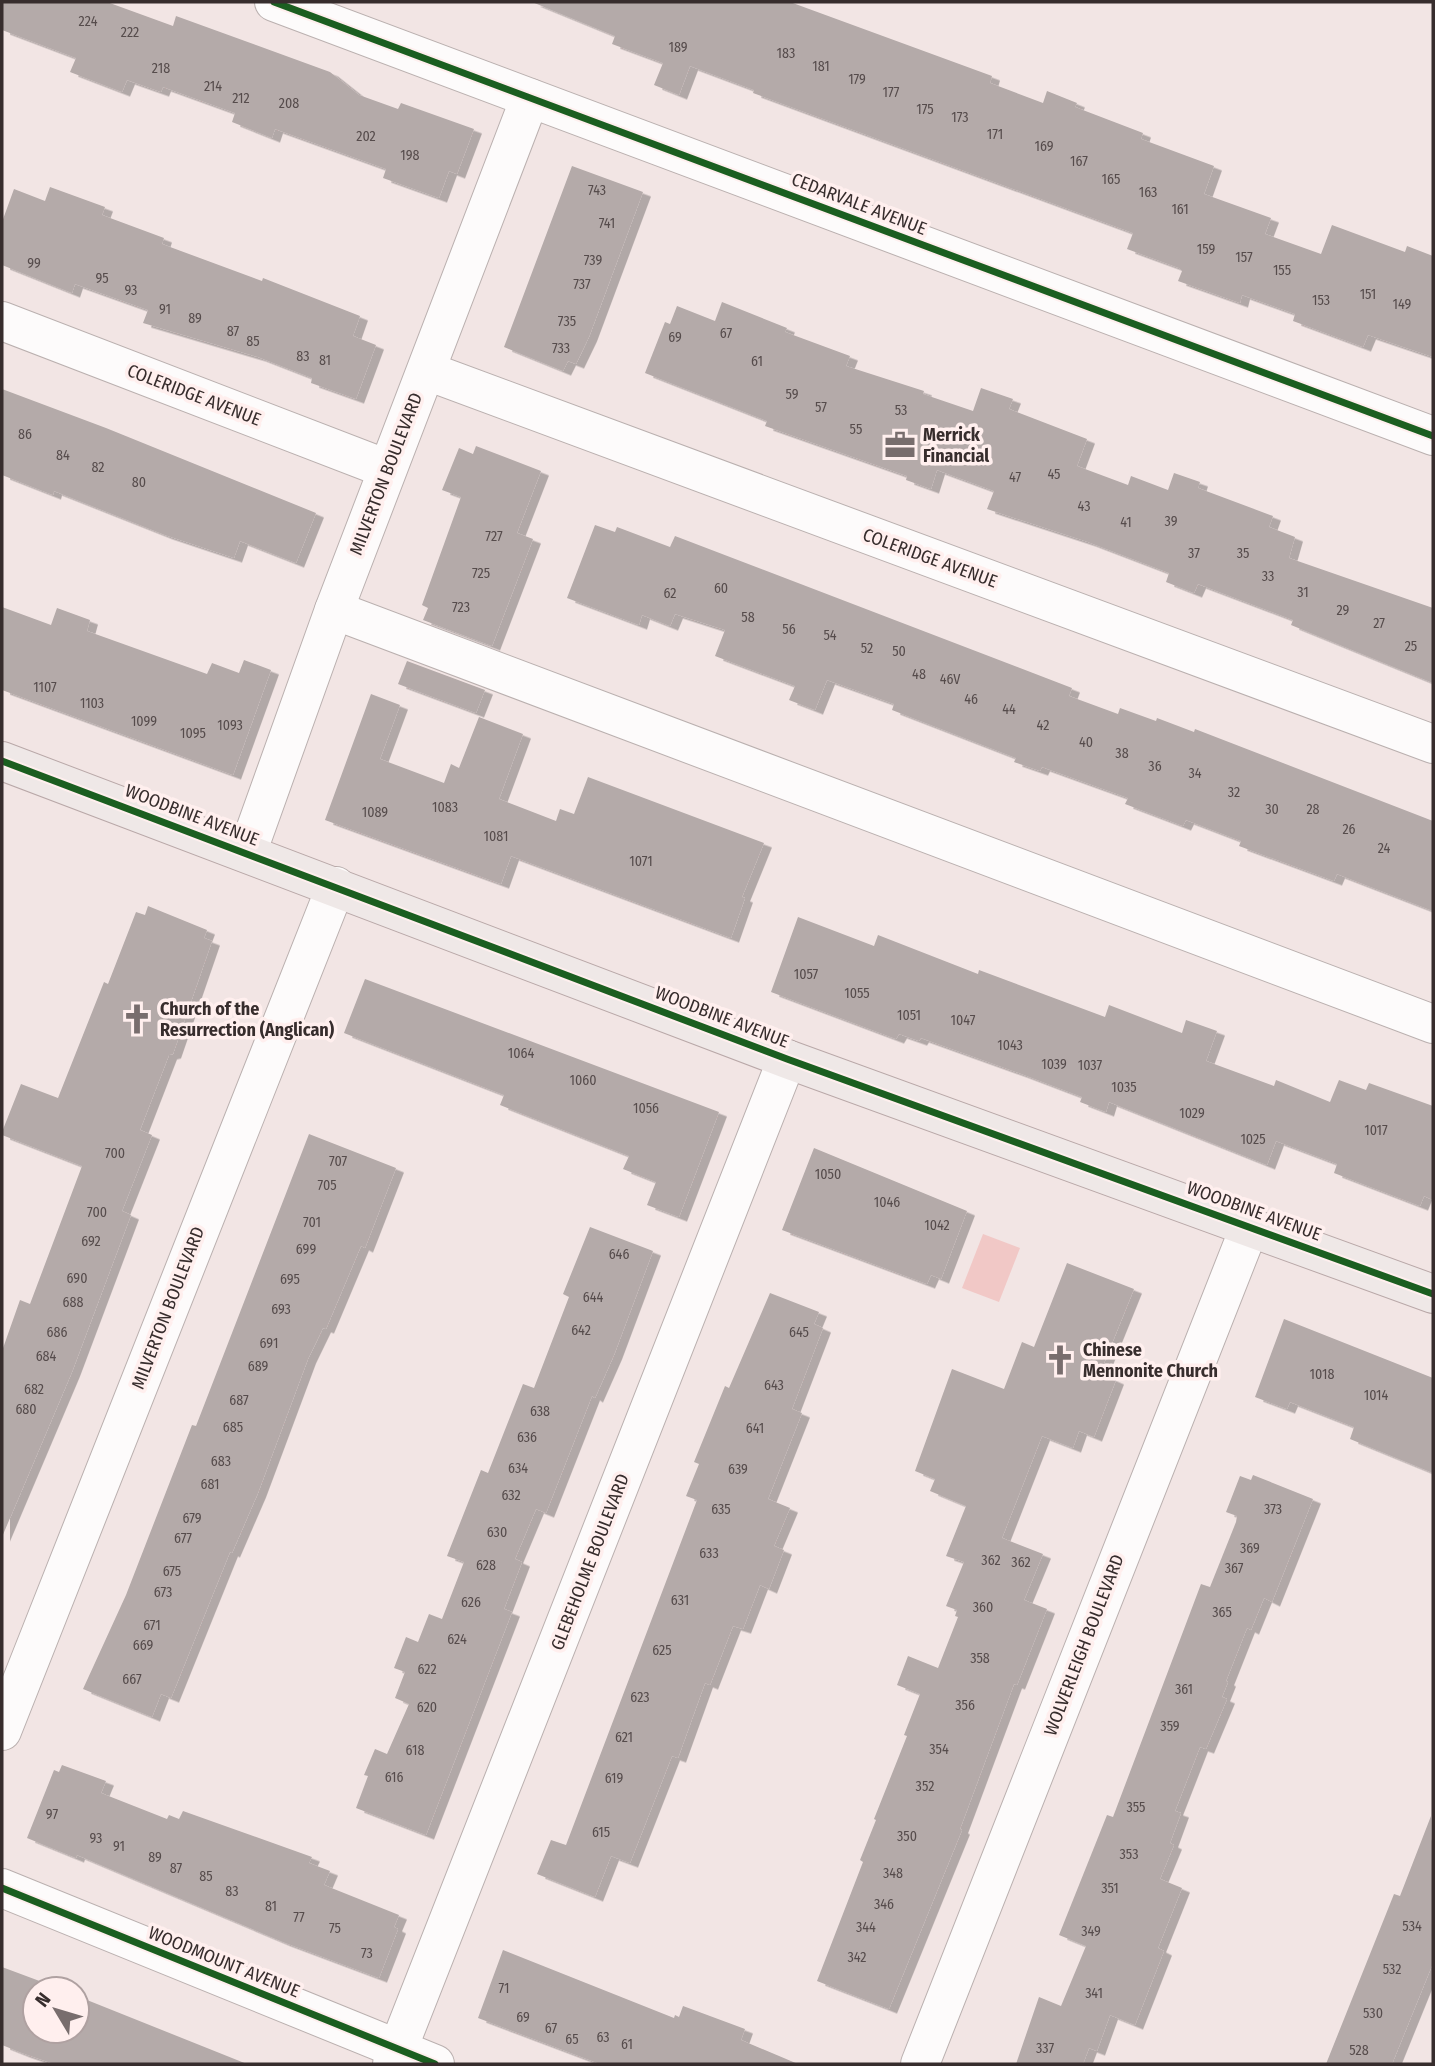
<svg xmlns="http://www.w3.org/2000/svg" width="1435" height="2066" viewBox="0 0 1435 2066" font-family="'Fira Sans Condensed',sans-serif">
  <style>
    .green { fill: #f1c8c6 }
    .building { fill: #b4aaa9; filter: url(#shadow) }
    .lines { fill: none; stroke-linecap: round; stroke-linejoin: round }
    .minor-casing { stroke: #bab0af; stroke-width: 40 }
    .major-casing { stroke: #b9a8a8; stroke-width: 40 }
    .minor { stroke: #fdfbfb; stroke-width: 38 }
    .major { stroke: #efe8e7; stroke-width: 38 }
    .cycleway-casing { stroke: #ffefee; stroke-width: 11 }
    .cycleway { stroke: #1b5e20; stroke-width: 7 }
    .labels { text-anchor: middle; stroke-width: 7; stroke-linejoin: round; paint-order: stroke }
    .number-label { font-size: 14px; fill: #564c4c }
    .street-label { font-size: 18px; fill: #372d2d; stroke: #ffefee }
    .poi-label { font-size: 18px; font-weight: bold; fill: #372d2d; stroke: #ffefee; text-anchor: start }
  </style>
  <defs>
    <filter id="shadow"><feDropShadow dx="8" dy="4.5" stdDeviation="0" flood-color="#0004"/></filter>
  </defs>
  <rect width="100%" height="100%" fill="#f2e5e4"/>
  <polygon class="green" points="983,1234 1020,1248 999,1302 962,1288"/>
  <g class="building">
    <polygon points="2,2 107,2 173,26 176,16 330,72 359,95 398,109 401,103 474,129 457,174 449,171 439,198 383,178 386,169 275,129 272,138 232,122 235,113 163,87 161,92 127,80 122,92 70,72 76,58 2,30"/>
    <polygon points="532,2 790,2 992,76 990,83 1043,103 1047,91 1077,103 1075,107 1143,133 1141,139 1214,166 1204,194 1271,218 1265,234 1321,254 1332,225 1405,252 1407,246 1433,256 1433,357 1368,335 1363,347 1293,321 1295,314 1242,295 1240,303 1178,281 1182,271 1179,268 1127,249 1133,233 753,93 754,90 690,66 679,95 654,85 663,63 612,44 615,36"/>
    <polygon points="572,166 643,192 589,337 576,364 568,361 563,371 504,347"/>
    <polygon points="50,187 105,207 102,215 164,238 162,244 262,281 263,278 360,316 353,336 376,345 356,399 311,383 312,378 258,357 143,323 148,310 75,284 72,293 2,265 2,222 14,189 45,201"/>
    <polygon points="722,302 787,328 785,332 850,356 846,366 924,391 923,394 973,411 981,388 1013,399 1009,409 1087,439 1077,466 1128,485 1131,476 1168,490 1174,473 1200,482 1198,488 1273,516 1269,527 1295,537 1289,558 1433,608 1433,683 1291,625 1293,620 1198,584 1194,593 1166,582 1169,573 1088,542 987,509 994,491 937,470 931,489 906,480 907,476 765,426 767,421 645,373 665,322 670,324 677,306 715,321"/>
    <polygon points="2,389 106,428 316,513 296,563 240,541 234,558 165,535 54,491 53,495 2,475"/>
    <polygon points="476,446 541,471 517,533 533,539 492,646 423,620 428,608 422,605 461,497 442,490 459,448 473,454"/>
    <polygon points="595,525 615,532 617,527 670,547 675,536 1072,688 1069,696 1118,714 1120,708 1156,721 1157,718 1194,732 1195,729 1433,821 1433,911 1337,874 1334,881 1239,846 1241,841 1186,820 1183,826 1125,804 1128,798 1042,767 1040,771 1014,762 1016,758 892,710 894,704 827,680 815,710 789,700 795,686 715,656 725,630 675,614 670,626 642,615 639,625 567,598"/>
    <polygon points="2,607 51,625 57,608 90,620 87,631 207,674 212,663 239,673 244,660 271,670 233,775 2,690"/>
    <polygon points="407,661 485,690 476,713 398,684"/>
    <polygon points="371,694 400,705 380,759 444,783 451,764 459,768 479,717 523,734 499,799 556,821 560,809 574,814 588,777 764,843 742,897 745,898 731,938 511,856 501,884 325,820"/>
    <polygon points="148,906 207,930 204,938 212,941 173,1054 169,1055 140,1130 152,1135 122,1211 131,1215 72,1372 2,1537 2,1351 20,1300 30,1304 82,1166 2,1135 2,1132 21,1084 58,1098 104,982 108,984 136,912 145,915"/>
    <polygon points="798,917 874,946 878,935 978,974 979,970 1105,1017 1109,1005 1182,1033 1186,1020 1217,1031 1206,1061 1274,1086 1276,1080 1330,1102 1339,1080 1366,1090 1369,1083 1433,1106 1433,1200 1424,1196 1420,1206 1334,1173 1337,1164 1276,1141 1267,1165 1109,1102 1106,1112 1080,1102 1082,1097 1019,1073 921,1038 919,1041 899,1034 896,1039 771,992"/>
    <polygon points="365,979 719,1112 679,1217 647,1205 656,1182 623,1169 629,1156 500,1105 504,1095 344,1033"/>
    <polygon points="309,1134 396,1168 365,1248 361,1246 326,1329 323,1328 308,1359 258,1493 232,1553 230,1552 171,1698 161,1694 152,1717 83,1689 126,1595 192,1425 196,1426"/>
    <polygon points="814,1148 967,1211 941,1279 931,1275 927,1284 782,1230"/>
    <polygon points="590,1227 653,1251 614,1355 595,1398 592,1396 546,1513 536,1509 515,1559 522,1562 504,1609 512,1612 426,1835 356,1808 368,1776 364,1775 375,1749 387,1754 409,1704 395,1698 405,1672 394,1668 406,1637 418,1642 429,1614 442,1619 464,1562 447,1556 481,1470 488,1473 523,1384 534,1388 569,1297 563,1294"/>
    <polygon points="1067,1263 1134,1289 1100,1373 1116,1380 1094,1437 1079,1431 1073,1448 1042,1436 1002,1538 1043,1554 1024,1600 1047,1609 1017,1685 1014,1684 960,1829 962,1830 889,2009 817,1981 863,1862 860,1860 876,1820 874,1819 907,1736 904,1735 920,1694 897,1685 908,1656 938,1668 958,1617 955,1616 957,1610 946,1606 964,1562 946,1556 966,1506 930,1491 935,1479 915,1471 952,1369 1004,1389 1022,1342 1034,1347"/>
    <polygon points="770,1293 819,1312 814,1324 823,1328 792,1409 802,1413 768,1499 790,1508 774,1546 784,1550 769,1589 760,1585 743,1629 733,1626 710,1685 705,1683 678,1758 672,1756 630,1863 611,1856 595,1897 537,1874 551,1840 566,1845 697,1500 686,1496 699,1464 694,1462 725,1386 729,1388"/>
    <polygon points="1284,1319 1433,1378 1433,1473 1350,1439 1354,1427 1290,1402 1287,1409 1255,1397"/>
    <polygon points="1253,1475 1313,1499 1272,1602 1264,1598 1251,1630 1247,1628 1226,1681 1228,1682 1222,1697 1227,1699 1206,1749 1200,1747 1175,1811 1181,1813 1170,1843 1174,1845 1160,1879 1182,1888 1158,1948 1164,1951 1135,2025 1110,2015 1097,2051 1089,2048 1083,2064 1016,2064 1039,1997 1061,2006 1086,1946 1059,1935 1107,1815 1113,1817 1201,1584 1210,1587 1236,1522 1237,1516 1226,1512 1240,1476 1251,1480"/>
    <polygon points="62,1765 106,1781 101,1793 167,1819 169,1815 179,1819 183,1811 312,1857 309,1863 330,1871 324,1885 399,1915 394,1927 398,1929 379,1978 283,1942 77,1855 76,1858 27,1838 54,1770 59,1772"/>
    <polygon points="1431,1816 1433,1963 1392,2064 1326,2064 1394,1894 1400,1896"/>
    <polygon points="503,1950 674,2018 675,2015 679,2017 683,2006 745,2029 741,2040 798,2064 600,2064 478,2018"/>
    <polygon points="2,1967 61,1989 35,1989 35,2031 77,2031 77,1996 247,2064 54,2064 22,2053 2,2045"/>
  </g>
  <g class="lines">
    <g class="minor-casing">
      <g id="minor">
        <polyline points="274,2 1433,436"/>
        <polyline points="2,321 387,469"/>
        <polyline points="427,371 1433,744"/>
        <polyline points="334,610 1433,1024"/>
        <polyline points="247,853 334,610 530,98"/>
        <polyline points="2,1731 336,886"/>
        <polyline points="2,1888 435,2064"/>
        <polyline points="392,2064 787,1059"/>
        <polyline points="920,2064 1250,1226"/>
      </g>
    </g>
    <g class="major-casing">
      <polyline id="major" points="2,761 787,1059 1433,1294"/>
    </g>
    <use href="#minor" class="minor"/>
    <use href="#major" class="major"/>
    <g class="cycleway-casing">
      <g id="cycleway">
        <polyline points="274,2 1433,436"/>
        <polyline points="2,761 787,1059 1433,1294"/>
        <polyline points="2,1888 435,2064"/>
      </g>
    </g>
    <use href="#cycleway" class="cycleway"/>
  </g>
  <defs>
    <g id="office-bare" transform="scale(2.415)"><path d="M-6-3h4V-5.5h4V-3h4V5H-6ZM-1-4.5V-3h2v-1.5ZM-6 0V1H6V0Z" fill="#786d6d" stroke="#ffefee" stroke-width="2.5" paint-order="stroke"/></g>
    <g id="church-bare" transform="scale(2.415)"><path d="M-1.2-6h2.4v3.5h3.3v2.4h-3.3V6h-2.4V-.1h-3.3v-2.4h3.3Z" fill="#786d6d" stroke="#ffefee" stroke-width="2.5" paint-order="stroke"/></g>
  </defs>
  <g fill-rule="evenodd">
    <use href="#office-bare" x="900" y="445"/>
    <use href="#church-bare" x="137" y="1019"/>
    <use href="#church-bare" x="1060" y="1360"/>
  </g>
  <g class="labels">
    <g class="number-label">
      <text x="88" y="26">224</text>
      <text x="130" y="37">222</text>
      <text x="678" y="52">189</text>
      <text x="786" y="58">183</text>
      <text x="821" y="71">181</text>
      <text x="161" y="73">218</text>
      <text x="857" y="84">179</text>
      <text x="213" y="91">214</text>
      <text x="891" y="97">177</text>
      <text x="241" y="103">212</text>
      <text x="289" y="108">208</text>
      <text x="925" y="114">175</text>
      <text x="960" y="122">173</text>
      <text x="995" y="139">171</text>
      <text x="366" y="141">202</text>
      <text x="1044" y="151">169</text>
      <text x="410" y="160">198</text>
      <text x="1079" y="166">167</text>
      <text x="1111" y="184">165</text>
      <text x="597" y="195">743</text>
      <text x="1148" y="197">163</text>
      <text x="1180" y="214">161</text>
      <text x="607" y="228">741</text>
      <text x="1206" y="254">159</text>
      <text x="1244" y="262">157</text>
      <text x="593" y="265">739</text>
      <text x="34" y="268">99</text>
      <text x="1282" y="275">155</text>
      <text x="102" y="283">95</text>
      <text x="582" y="289">737</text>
      <text x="131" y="295">93</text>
      <text x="1368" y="299">151</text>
      <text x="1321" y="305">153</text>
      <text x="1402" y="309">149</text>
      <text x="165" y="314">91</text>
      <text x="195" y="323">89</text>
      <text x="567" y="326">735</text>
      <text x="233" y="336">87</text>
      <text x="726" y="338">67</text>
      <text x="675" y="342">69</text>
      <text x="253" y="346">85</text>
      <text x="561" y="353">733</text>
      <text x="303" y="361">83</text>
      <text x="325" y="365">81</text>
      <text x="757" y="366">61</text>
      <text x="792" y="399">59</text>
      <text x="821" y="412">57</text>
      <text x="901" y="415">53</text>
      <text x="856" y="434">55</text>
      <text x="25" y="439">86</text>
      <text x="63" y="460">84</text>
      <text x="98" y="472">82</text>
      <text x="1054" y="479">45</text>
      <text x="1015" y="482">47</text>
      <text x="139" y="487">80</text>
      <text x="1084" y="511">43</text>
      <text x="1171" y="526">39</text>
      <text x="1126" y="527">41</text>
      <text x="494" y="541">727</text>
      <text x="1194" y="558">37</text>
      <text x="1243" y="558">35</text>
      <text x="481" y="578">725</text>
      <text x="1268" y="581">33</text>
      <text x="721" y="593">60</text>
      <text x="1303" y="597">31</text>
      <text x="670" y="598">62</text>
      <text x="461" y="612">723</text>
      <text x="1343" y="615">29</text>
      <text x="748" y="622">58</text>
      <text x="1379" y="628">27</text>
      <text x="789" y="634">56</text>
      <text x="830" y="640">54</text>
      <text x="1411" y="651">25</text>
      <text x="867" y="653">52</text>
      <text x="899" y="656">50</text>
      <text x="919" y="679">48</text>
      <text x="950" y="684">46V</text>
      <text x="45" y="692">1107</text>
      <text x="971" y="704">46</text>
      <text x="92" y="708">1103</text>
      <text x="1009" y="714">44</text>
      <text x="144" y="726">1099</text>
      <text x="230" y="730">1093</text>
      <text x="1043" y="730">42</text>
      <text x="193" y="738">1095</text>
      <text x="1086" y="747">40</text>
      <text x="1122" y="758">38</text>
      <text x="1155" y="771">36</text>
      <text x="1195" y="778">34</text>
      <text x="1234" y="797">32</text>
      <text x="445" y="812">1083</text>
      <text x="1272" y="814">30</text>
      <text x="1313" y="814">28</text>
      <text x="375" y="817">1089</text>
      <text x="1349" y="834">26</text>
      <text x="496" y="841">1081</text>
      <text x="1384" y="853">24</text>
      <text x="641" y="866">1071</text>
      <text x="806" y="979">1057</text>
      <text x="857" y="998">1055</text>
      <text x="909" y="1020">1051</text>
      <text x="963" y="1025">1047</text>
      <text x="1010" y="1050">1043</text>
      <text x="521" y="1058">1064</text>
      <text x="1054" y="1069">1039</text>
      <text x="1090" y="1070">1037</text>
      <text x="583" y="1085">1060</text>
      <text x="1124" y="1092">1035</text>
      <text x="646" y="1113">1056</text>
      <text x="1192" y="1118">1029</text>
      <text x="1376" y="1135">1017</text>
      <text x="1253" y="1144">1025</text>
      <text x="115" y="1158">700</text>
      <text x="338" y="1166">707</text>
      <text x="828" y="1179">1050</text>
      <text x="327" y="1190">705</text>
      <text x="887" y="1207">1046</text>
      <text x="97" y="1217">700</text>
      <text x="312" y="1227">701</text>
      <text x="937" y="1230">1042</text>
      <text x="91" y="1246">692</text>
      <text x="306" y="1254">699</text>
      <text x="619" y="1259">646</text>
      <text x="77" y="1283">690</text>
      <text x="290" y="1284">695</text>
      <text x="593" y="1302">644</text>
      <text x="73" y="1307">688</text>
      <text x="281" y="1314">693</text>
      <text x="581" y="1335">642</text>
      <text x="57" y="1337">686</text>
      <text x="799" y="1337">645</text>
      <text x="269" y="1348">691</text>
      <text x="46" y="1361">684</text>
      <text x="258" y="1371">689</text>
      <text x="1322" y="1379">1018</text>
      <text x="774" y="1390">643</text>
      <text x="34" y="1394">682</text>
      <text x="1376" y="1400">1014</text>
      <text x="239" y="1405">687</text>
      <text x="26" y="1414">680</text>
      <text x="540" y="1416">638</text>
      <text x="233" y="1432">685</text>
      <text x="755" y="1433">641</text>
      <text x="527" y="1442">636</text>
      <text x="221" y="1466">683</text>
      <text x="518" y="1473">634</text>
      <text x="738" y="1474">639</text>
      <text x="210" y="1489">681</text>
      <text x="511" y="1500">632</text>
      <text x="721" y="1514">635</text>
      <text x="1273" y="1514">373</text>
      <text x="192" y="1523">679</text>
      <text x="497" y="1537">630</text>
      <text x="183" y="1543">677</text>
      <text x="1250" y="1553">369</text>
      <text x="709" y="1558">633</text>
      <text x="991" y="1565">362</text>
      <text x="1021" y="1567">362</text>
      <text x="486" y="1570">628</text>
      <text x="1234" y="1573">367</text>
      <text x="172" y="1576">675</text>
      <text x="163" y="1597">673</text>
      <text x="680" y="1605">631</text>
      <text x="471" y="1607">626</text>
      <text x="983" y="1612">360</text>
      <text x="1222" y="1617">365</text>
      <text x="152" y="1630">671</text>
      <text x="457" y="1644">624</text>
      <text x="143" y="1650">669</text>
      <text x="662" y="1655">625</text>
      <text x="980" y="1663">358</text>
      <text x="427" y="1674">622</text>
      <text x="132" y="1684">667</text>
      <text x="1184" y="1694">361</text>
      <text x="640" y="1702">623</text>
      <text x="965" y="1710">356</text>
      <text x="427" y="1712">620</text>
      <text x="1170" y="1731">359</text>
      <text x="624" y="1742">621</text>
      <text x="939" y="1754">354</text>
      <text x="415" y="1755">618</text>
      <text x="394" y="1782">616</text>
      <text x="614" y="1783">619</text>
      <text x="925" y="1791">352</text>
      <text x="1136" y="1812">355</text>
      <text x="52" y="1819">97</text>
      <text x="601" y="1837">615</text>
      <text x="907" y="1841">350</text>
      <text x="96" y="1843">93</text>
      <text x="119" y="1851">91</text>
      <text x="1129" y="1859">353</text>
      <text x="155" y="1862">89</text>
      <text x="176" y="1873">87</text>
      <text x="893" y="1878">348</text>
      <text x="206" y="1881">85</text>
      <text x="1110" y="1893">351</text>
      <text x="232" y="1896">83</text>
      <text x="884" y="1909">346</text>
      <text x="271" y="1911">81</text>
      <text x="299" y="1922">77</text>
      <text x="1412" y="1931">534</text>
      <text x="866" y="1932">344</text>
      <text x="335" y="1933">75</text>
      <text x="1091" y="1936">349</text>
      <text x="367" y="1958">73</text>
      <text x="857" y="1962">342</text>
      <text x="1392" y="1974">532</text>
      <text x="504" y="1993">71</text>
      <text x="1094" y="1998">341</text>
      <text x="1373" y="2018">530</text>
      <text x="523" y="2022">69</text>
      <text x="551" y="2033">67</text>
      <text x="603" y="2042">63</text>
      <text x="572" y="2044">65</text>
      <text x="627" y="2049">61</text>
      <text x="1045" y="2053">337</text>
      <text x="1359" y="2055">528</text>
    </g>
    <g class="street-label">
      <text transform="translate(859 204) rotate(21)" y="6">CEDARVALE AVENUE</text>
      <text transform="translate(194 395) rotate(21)" y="6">COLERIDGE AVENUE</text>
      <text transform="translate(386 474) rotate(-69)" y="6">MILVERTON BOULEVARD</text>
      <text transform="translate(930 558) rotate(20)" y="6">COLERIDGE AVENUE</text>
      <text transform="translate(192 815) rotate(21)" y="6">WOODBINE AVENUE</text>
      <text transform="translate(722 1017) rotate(21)" y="6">WOODBINE AVENUE</text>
      <text transform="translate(1254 1211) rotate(20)" y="6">WOODBINE AVENUE</text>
      <text transform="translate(168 1308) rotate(-69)" y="6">MILVERTON BOULEVARD</text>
      <text transform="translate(590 1562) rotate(-69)" y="6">GLEBEHOLME BOULEVARD</text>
      <text transform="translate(1084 1645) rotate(-69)" y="6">WOLVERLEIGH BOULEVARD</text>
      <text transform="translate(224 1962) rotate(22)" y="6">WOODMOUNT AVENUE</text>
    </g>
    <g class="poi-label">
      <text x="923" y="441">Merrick<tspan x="923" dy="21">Financial</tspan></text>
      <text x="160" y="1015">Church of the<tspan x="160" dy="21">Resurrection (Anglican)</tspan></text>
      <text x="1083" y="1356">Chinese<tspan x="1083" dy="21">Mennonite Church</tspan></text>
    </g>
  </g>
  <rect width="1435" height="2066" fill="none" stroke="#372d2d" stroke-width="7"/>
  <g transform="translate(56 2010) rotate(308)"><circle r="33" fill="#ffefee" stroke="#afa1a1" stroke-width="2"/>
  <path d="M0-5L12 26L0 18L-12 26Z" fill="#786d6d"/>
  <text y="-10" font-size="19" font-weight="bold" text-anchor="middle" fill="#372d2d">N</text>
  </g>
</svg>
